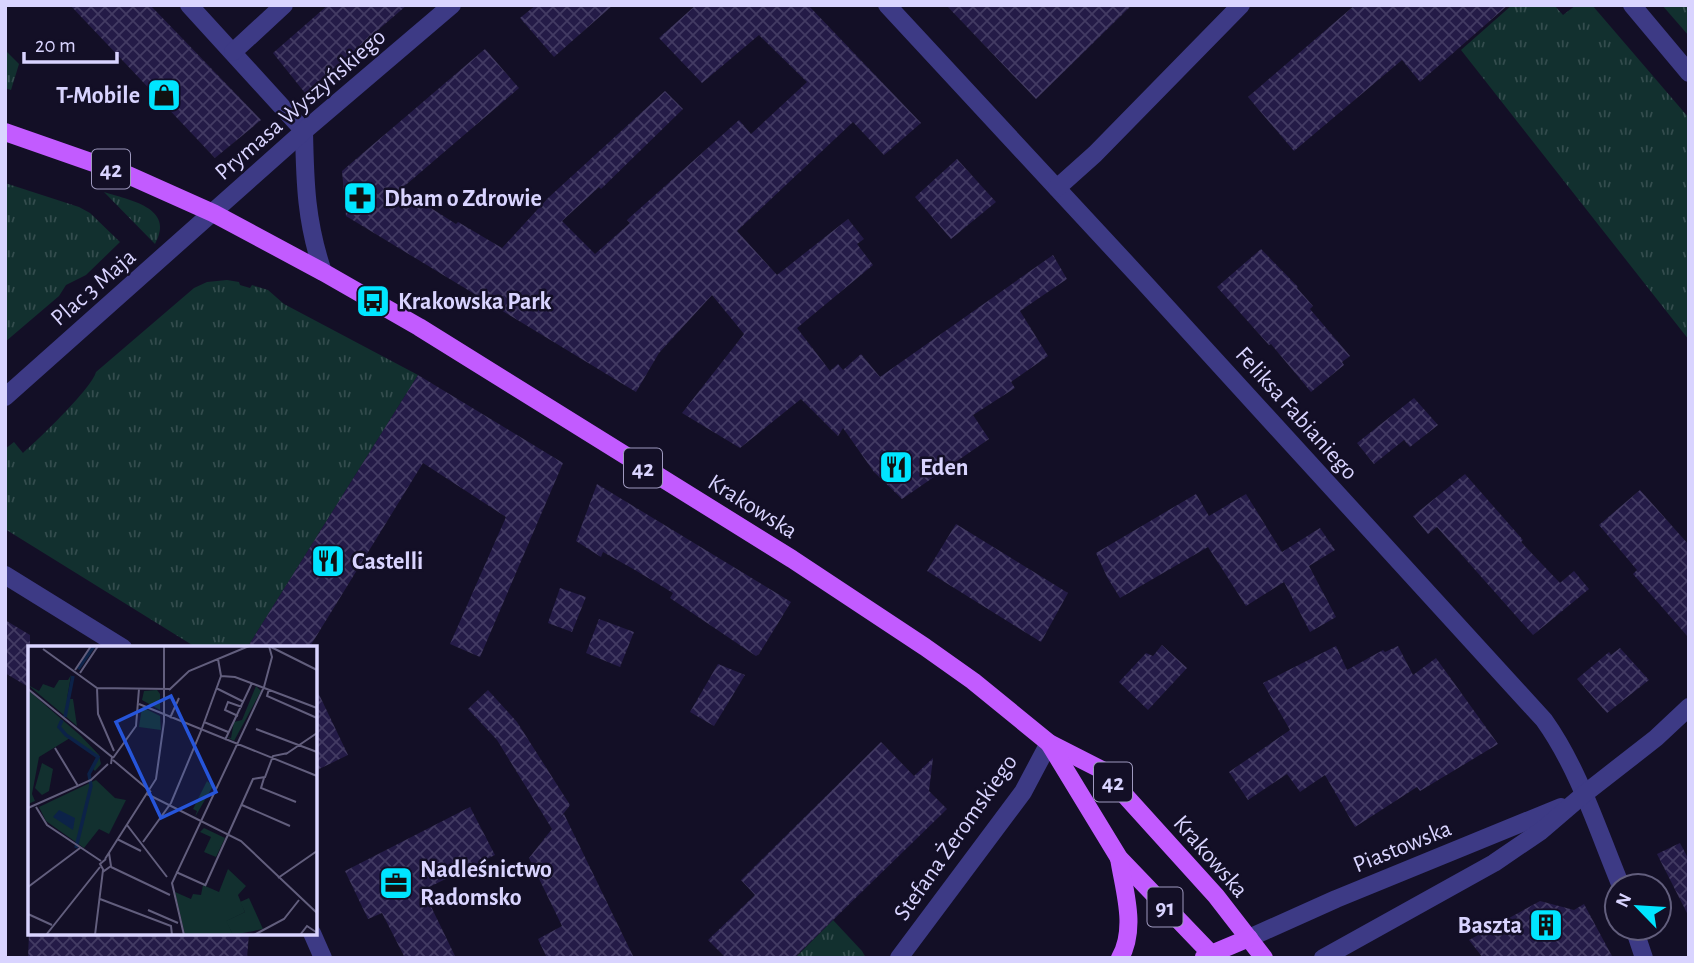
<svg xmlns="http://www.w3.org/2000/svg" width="1694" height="963" viewBox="0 0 1694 963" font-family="'Alegreya Sans',sans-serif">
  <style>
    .grass { fill: url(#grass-tufts) }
    .building { fill: url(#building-cross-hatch) }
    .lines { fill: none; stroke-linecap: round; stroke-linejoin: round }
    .minor { stroke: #3d3a85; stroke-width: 18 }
    .major { stroke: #c25bff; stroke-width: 18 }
    .labels { text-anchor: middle; stroke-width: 5; stroke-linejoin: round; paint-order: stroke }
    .shield { fill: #130f26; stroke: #9e99be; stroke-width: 2 }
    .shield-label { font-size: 23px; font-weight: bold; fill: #d9d4ff }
    .poi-label { font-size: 24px; font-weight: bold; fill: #d9d4ff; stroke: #130f26; text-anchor: start }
    .street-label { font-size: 24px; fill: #d9d4ff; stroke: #130f26 }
    .inset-river { fill: none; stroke: #0c2248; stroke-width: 3.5 }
    .inset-road { fill: none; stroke: #625e7d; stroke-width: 2 }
    .view { fill: #2655da; fill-opacity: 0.15; stroke: #2655da; stroke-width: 3.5 }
    .inset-edge { fill: none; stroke: #d9d4ff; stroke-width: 3.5 }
  </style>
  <defs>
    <pattern id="grass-tufts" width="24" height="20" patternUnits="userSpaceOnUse" patternTransform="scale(1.75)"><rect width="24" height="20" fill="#12302f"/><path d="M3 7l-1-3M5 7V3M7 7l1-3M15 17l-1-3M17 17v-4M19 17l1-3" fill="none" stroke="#344d4e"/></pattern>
    <pattern id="building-cross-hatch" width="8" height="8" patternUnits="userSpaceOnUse" patternTransform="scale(1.75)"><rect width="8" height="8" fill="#241b47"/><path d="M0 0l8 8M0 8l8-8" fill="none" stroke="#433b63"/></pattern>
  </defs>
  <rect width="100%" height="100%" fill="#130f26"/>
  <g class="grass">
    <polygon points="1512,5 1554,5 1563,15 1576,5 1592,5 1689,118 1689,340 1461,50"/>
    <polygon points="1662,5 1689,5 1689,36"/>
    <polygon points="5,50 19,64 11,90 5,88"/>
    <polygon points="5,183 79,207 90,213 120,242 86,275 66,285 59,296 5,342"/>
    <path d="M104 192C128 200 176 207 155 244Z"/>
    <path d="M227 280 239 282 240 285 250 288 252 285 268 290 284 304 418 375 247 648H197L5 529V449L14 442 23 453C39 439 92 388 96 372L194 288 207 282Z"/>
    <polygon points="833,920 862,951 866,958 795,958"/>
  </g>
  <g class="building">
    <polygon points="70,5 150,5 261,120 215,158"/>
    <polygon points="328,5 407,5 305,93 273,53"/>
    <polygon points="536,5 613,5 554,57 520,18"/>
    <polygon points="696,5 808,5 921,123 884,155 853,122 737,231 777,275 848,219 864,239 857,244 873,265 797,328 830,371 838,364 843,370 861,354 880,377 1053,255 1067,279 1020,311 1048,356 1011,382 1015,388 973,415 989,439 902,499 874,472 843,428 838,436 801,399 740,448 682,413 744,334 712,295 659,353 636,392 346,216 342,171 485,49 519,88 401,189 456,224 458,222 502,248 548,198 665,91 683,109 601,189 599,187 562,221 595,254 630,223 627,220 739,120 751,134 807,82 759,35 702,83 659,38"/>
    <polygon points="946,5 1132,5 1036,99"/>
    <polygon points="1355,5 1508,5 1420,82 1402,60 1294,151 1248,97"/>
    <polygon points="957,159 996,202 951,239 915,197"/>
    <polygon points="1261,249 1298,287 1297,288 1313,306 1310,309 1350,356 1342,362 1344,365 1311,392 1271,344 1269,345 1217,287"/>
    <polygon points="418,375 563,463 480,657 450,644 506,517 423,463 309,648 247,648"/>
    <polygon points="1414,398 1438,425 1410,447 1404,440 1374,464 1357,443"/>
    <polygon points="1465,474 1523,540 1521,542 1560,583 1574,571 1589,589 1533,635 1437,527 1428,534 1413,516"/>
    <polygon points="597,484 791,602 759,654 756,656 670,598 673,593 635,570 603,552 601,557 576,541"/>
    <polygon points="1640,490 1689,545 1689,638 1633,574 1637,570 1599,525"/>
    <polygon points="1196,494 1209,516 1246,494 1282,552 1320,528 1335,550 1309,566 1336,617 1310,632 1284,582 1246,606 1208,547 1120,598 1107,577 1096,553"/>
    <polygon points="956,524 1068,593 1041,642 927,571"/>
    <polygon points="560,588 586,597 572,632 548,623"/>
    <polygon points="599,619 634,632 620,667 586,653"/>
    <polygon points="5,620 30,635 30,688 5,673"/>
    <polygon points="1162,645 1187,668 1148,710 1119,682 1146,653 1153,656"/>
    <polygon points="1336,646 1347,670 1383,650 1385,652 1398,646 1413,675 1436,658 1498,744 1420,791 1417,787 1355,827 1325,775 1300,792 1287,774 1248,800 1229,772 1290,730 1263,683"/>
    <polygon points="1620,648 1649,680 1607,713 1577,679 1609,652 1611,655"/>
    <polygon points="718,664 745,675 714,726 690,712"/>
    <polygon points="315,686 348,755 315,771"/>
    <polygon points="488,690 517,722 570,805 558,821 564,814 634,958 547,958 538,939 562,926 529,858 552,829 497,740 468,709"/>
    <polygon points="881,742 914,776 933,758 929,791 947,809 794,958 726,958 708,940 755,895 741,880"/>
    <polygon points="470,807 495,855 423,890 456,958 405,958 382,913 368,919 345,871"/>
    <polygon points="1680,843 1689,860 1689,917 1657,854"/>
    <polygon points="1540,901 1574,910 1584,904 1613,958 1483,958 1469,940"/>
    <polygon points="29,933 249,933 247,958 28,958"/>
  </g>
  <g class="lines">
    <g class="minor">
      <path d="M189 5 304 131C305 183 306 222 323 272"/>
      <path d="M887 5 1142 280 1544 720C1579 769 1598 831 1621 886"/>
      <polyline points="1632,5 1689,73"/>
      <polyline points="233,52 284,5"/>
      <polyline points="1057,188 1095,154 1241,5"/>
      <polyline points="5,397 304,131 452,5"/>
      <polyline points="5,575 123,648"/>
      <polyline points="1634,928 1644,958"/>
      <polyline points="312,933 323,958"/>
      <polyline points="1249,938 1336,899 1561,807"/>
      <polyline points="899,958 1023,792 1049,743"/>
      <polyline points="1323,958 1494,863 1541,831 1583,795 1656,738 1689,707"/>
    </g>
    <g class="major">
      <polyline points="5,132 128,175 213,213 323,272 419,327 792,559 925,647 973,681 1049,743 1102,770 1216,896 1264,958"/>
      <polyline points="1049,743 1119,858 1215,958"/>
      <path d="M1119 858C1124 890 1137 928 1120 958"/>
      <polyline points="1204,957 1249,938"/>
    </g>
  </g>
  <defs>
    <g id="shop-square" transform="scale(1.75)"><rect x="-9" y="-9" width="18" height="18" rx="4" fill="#00e5ff" stroke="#130f26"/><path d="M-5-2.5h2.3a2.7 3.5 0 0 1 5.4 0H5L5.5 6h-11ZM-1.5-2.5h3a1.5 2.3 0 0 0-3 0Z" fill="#111"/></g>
    <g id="pharmacy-square" transform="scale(1.75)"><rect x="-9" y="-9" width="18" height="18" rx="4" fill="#00e5ff" stroke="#130f26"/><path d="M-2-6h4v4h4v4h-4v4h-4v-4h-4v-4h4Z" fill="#111"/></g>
    <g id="bus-square" transform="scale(1.75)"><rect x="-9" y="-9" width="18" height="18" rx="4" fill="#00e5ff" stroke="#130f26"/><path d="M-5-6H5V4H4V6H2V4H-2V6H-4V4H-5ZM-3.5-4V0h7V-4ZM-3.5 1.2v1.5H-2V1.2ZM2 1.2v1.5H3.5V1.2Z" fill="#111"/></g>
    <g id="restaurant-square" transform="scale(1.75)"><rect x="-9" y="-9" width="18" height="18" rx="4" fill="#00e5ff" stroke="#130f26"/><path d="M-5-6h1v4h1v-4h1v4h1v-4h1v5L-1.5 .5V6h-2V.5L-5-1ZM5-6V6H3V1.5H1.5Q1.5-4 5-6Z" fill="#111"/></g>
    <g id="office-square" transform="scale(1.75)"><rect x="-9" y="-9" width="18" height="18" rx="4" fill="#00e5ff" stroke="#130f26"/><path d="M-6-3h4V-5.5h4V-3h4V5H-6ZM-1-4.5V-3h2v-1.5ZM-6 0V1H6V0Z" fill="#111"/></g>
    <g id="building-square" transform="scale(1.75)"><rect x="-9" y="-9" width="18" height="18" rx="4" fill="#00e5ff" stroke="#130f26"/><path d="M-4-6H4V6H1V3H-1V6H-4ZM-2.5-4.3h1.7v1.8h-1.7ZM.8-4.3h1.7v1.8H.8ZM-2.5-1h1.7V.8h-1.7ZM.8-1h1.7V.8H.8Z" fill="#111"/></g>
  </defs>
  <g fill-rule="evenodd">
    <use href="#shop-square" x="164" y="95"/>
    <use href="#pharmacy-square" x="360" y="198"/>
    <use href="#bus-square" x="373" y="301"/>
    <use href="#restaurant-square" x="896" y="467"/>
    <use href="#restaurant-square" x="328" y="561"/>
    <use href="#office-square" x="396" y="883"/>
    <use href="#building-square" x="1546" y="925"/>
  </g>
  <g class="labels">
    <g class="shield">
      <rect x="92" y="149.5" width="38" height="39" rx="5"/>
      <rect x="624" y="448.5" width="38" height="39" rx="5"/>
      <rect x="1094" y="762.5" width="38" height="39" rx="5"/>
      <rect x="1147.5" y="887.5" width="35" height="39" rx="5"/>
    </g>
    <g class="shield-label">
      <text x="111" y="177">42</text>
      <text x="643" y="476">42</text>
      <text x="1113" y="790">42</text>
      <text x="1165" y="915">91</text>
    </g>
    <g class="poi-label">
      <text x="140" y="103" text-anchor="end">T-Mobile</text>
      <text x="384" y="206">Dbam o Zdrowie</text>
      <text x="398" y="309">Krakowska Park</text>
      <text x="920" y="475">Eden</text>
      <text x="352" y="569">Castelli</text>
      <text x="420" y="877">Nadleśnictwo<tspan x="420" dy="28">Radomsko</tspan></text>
      <text x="1522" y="933" text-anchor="end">Baszta</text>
    </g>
    <g class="street-label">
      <text transform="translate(300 104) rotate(-41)" y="8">Prymasa Wyszyńskiego</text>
      <text transform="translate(93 287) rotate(-41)" y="8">Plac 3 Maja</text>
      <text transform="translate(1297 413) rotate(48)" y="8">Feliksa Fabianiego</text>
      <text transform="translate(753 506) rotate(32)" y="8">Krakowska</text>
      <text transform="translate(955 837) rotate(-55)" y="8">Stefana Żeromskiego</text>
      <text transform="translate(1402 846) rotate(-22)" y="8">Piastowska</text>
      <text transform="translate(1211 856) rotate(49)" y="8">Krakowska</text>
    </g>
  </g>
  <g transform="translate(28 646)">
    <rect width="289" height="289" fill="#130f26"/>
    <path d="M43 29 39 53H45L49 80 0 39 11 45 15 38 26 42 31 34H40ZM228 40 233 45 206 95 199 91 203 92 206 76 214 74ZM0 44 53 90 71 109 73 118 67 125 64 122 69 111 42 92 11 111 4 148 7 155 0 158ZM129 44 132 48V64L114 54 116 45ZM114 61 132 70 133 84 111 81ZM68 134 87 152 98 154 81 188 71 183 56 202 18 175 11 161ZM179 135 185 140 167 171 169 165 165 163ZM176 182 197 192 188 211 176 206 183 191 172 186ZM200 223 218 240 210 249 217 266 199 275 205 289H157L147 246 163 253 165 248 173 249 175 239 191 246Z" fill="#12302f"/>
    <path d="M14 117 25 123 21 145 14 149 7 142ZM221 252 235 283 205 289 198 275 217 266 212 256Z" fill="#12302f"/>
    <path d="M31 164 47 172 45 184 25 171Z" fill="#0c2248"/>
    <path class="inset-river" d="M50 23 66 0M37 71 45 30M34 74 31 81 38 89 70 111 61 128 63 140 48 202"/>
    <path class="inset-road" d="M243 1 289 24M15 3 69 42 143 43M47 24 63 0M52 27 70 0M193 30 207 31 289 62M69 42 70 68 86 105M188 42 216 56M0 43 84 111 83 118M241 43 239 50 289 72M141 44 161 25 221 0M111 58 289 130M210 70 197 64 200 56 214 61M142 72 151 52M176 76 200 86M228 83 289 106M197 94 224 37M27 102 50 140M258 108 289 87M85 112 108 80 111 43M85 114 123 146M236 132 233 142 268 156M119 148 213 195 289 267M214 159 262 180M8 161 19 179 73 215M0 162 63 134 80 118M99 179 139 231M89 193 113 205M115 196 143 157 173 85 193 30 190 13M77 213 128 133 136 76V0M78 213 72 218 76 225 83 220 81 207M83 221 142 249M148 226 177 239M250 232 289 205M177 240 225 133 237 131 245 110 260 107M0 241 52 202M72 253 143 280 144 289M120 264 150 277M0 268 24 279M18 289 72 221M67 289 75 224M156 289 144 237 236 41 244 11 241 0M226 289 256 273 271 254M272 289 279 280 288 286"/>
    <path class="view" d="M143 50 188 146 133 172 88 76Z"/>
    <rect width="289" height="289" class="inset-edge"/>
  </g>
  <rect width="1694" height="963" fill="none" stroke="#d9d4ff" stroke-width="14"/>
  <g transform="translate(1638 907) rotate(295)"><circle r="33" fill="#130f26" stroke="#625e7d" stroke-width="2"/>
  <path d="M0-5L12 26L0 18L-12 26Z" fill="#00e5ff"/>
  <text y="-10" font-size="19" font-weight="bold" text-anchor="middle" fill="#d9d4ff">N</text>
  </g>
  <path d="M24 52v10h93v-10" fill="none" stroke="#d9d4ff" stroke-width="3.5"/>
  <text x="35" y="52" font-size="21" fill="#d9d4ff" stroke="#130f26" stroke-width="5" paint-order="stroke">20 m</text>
</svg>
